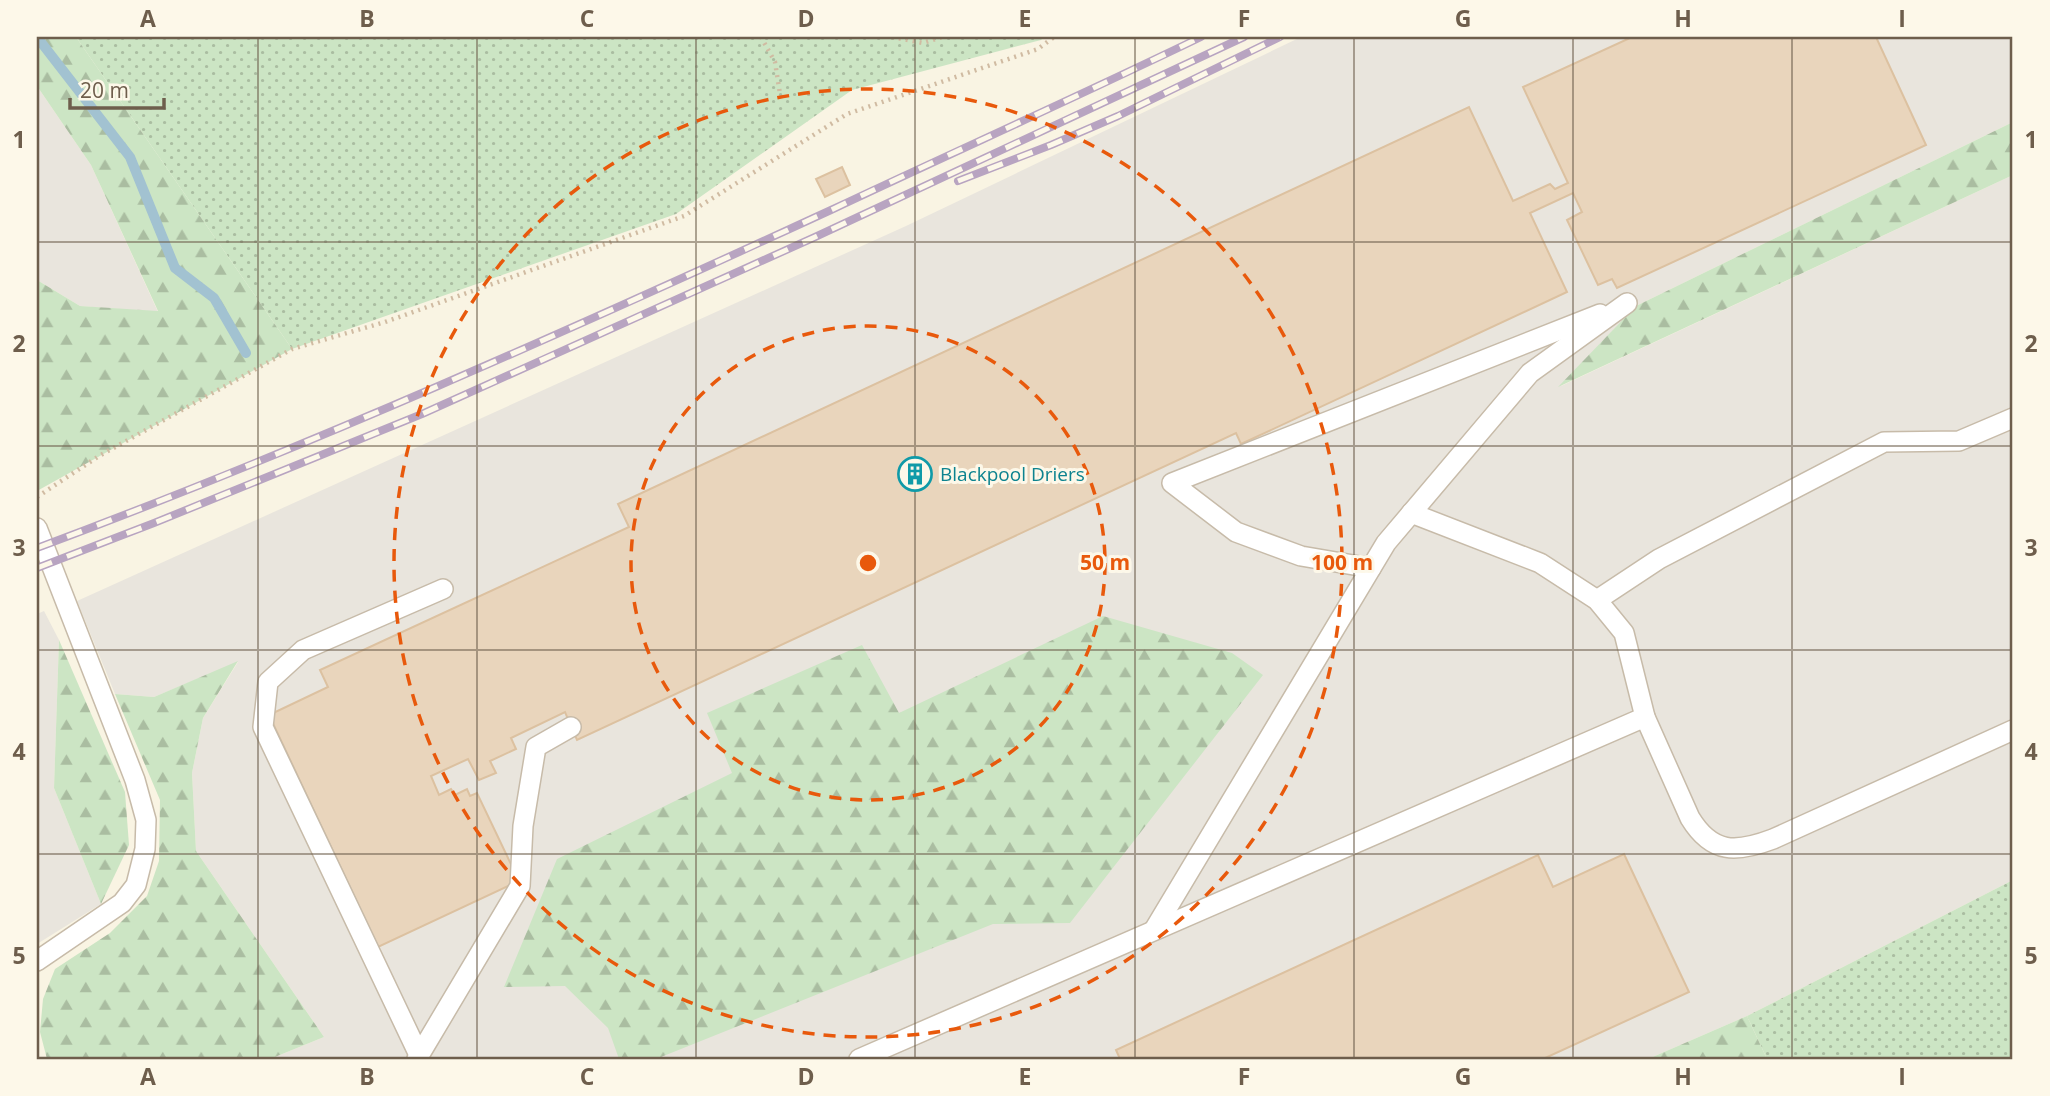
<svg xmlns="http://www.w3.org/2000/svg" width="2050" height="1096" viewBox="0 0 2050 1096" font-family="'Open Sans',sans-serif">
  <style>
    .industrial { fill: #e9e5dd }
    .grass { fill: url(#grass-dots) }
    .forest { fill: url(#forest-firs) }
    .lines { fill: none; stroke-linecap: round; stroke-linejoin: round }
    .stream { stroke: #a2c2d1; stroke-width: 10 }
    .building { fill: #e9d5bc; stroke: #dcc1a0; stroke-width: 2 }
    .service-casing { stroke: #c7bba9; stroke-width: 22 }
    .path { stroke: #d0bba2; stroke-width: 4.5; stroke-dasharray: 2 5; stroke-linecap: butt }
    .service { stroke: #fff; stroke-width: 19 }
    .rail-casing { stroke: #b8a4c1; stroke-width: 8 }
    .rail { stroke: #fdf8e9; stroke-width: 5; stroke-dasharray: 16; stroke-linecap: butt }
    .grid { fill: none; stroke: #6e5e4c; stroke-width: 2; stroke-opacity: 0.55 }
    .ring { fill: none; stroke: #e8590c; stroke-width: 3.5; stroke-dasharray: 12 9 }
    .labels { text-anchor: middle; stroke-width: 6; stroke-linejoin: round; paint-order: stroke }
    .culture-label { font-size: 19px; fill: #0d838f; stroke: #fdf8e9; text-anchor: start }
    .centre { fill: #e8590c; stroke: #fdf8e9; stroke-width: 3.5 }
    .ring-label { font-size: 21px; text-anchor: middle; font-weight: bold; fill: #e8590c; stroke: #fdf8e9; stroke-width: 6; stroke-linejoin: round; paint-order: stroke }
    .neatline { fill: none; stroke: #6e5e4c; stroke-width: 2.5 }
    .grid-label { font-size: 23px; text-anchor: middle; font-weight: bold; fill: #6e5e4c }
  </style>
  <defs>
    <pattern id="grass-dots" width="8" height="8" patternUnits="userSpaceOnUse" patternTransform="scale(1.75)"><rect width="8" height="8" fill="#cce5c4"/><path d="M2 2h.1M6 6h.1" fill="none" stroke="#aabda1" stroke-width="1.8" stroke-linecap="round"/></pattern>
    <pattern id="forest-firs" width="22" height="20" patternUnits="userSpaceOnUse" patternTransform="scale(1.75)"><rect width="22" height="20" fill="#cce5c4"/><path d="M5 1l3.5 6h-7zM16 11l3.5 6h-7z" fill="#aabda1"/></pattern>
  </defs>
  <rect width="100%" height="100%" fill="#f9f4e3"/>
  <g class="industrial">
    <polygon points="1301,37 2013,37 2013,122 1636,306 1561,386 2013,175 2013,880 1747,1016 1648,1059 270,1059 324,1037 196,851 192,773 203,718 238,662 154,697 115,694 77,601 906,226"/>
    <polygon points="37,86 91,165 158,312 80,306 37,280"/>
    <polygon points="44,611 59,640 54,788 101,904 37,944 37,614"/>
  </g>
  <g class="grass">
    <polygon points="76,37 1044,37 1041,40 852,90 676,214 292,349"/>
    <polygon points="2013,880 2013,1059 1767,1059 1747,1016"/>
  </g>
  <g class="forest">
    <polygon points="37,37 76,37 292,349 37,491 37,280 80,306 158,311 91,165 37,86"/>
    <polygon points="2013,122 2013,175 1558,387 1636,306"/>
    <polygon points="1103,616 1232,653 1263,675 1070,923 993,924 656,1059 619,1059 608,1028 565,986 504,987 557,859 732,773 707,713 862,645 899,713"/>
    <polygon points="59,640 125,792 129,845 101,904 54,788"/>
    <polygon points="238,661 203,718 192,773 196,851 324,1037 270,1059 47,1059 40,1032 43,999 55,969 110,933 147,896 159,861 160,800 115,694 154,697"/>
    <polygon points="1747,1016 1767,1059 1648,1059"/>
  </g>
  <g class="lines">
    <polyline class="stream" points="37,37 130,157 175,268 214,298 246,353"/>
  </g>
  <g class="building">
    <polygon points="1632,37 1876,37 1926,145 1617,288 1612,279 1598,285 1567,220 1582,212 1573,193 1530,213 1567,292 1241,444 1236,433 577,740 565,712 511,738 516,749 490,761 496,773 479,780 468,759 431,776 439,795 451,789 455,795 467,789 470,796 477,793 519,881 378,947 269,715 328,687 320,670 629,527 618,504 1469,107 1513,201 1550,184 1555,189 1568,183 1523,87"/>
    <polygon points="842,167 850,185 825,197 816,179"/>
    <polygon points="1624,854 1689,992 1543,1059 1120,1059 1116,1050 1538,855 1553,887"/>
  </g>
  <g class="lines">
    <g class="service-casing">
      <g id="service">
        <path d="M1411 513 1540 563 1597 600 1624 633 1645 717 1690 818C1712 854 1736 853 1773 839L2013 730"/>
        <polyline points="37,528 135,780 146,820 145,849 136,885 122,903 37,961"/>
        <polyline points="1371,568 1301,556 1236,532 1172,483 1600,314"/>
        <polyline points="1597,600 1659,559 1884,442 1959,441 2013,418"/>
        <polyline points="1154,930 1386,543 1530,373 1627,303"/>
        <polyline points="419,1055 263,727 268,682 303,650 443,589"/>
        <polyline points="417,1059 520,886 523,826 536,747 571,727"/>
        <polyline points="859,1059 1645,717"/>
      </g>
    </g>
    <g class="path">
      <polyline points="761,37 775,62 780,94"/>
      <polyline points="892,37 923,43 942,37"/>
      <polyline points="37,497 99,456 292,349 385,322 684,216 847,114 1038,49 1054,37"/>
    </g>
    <use href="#service" class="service"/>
    <g class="rail-casing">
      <g id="rail">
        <polyline points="958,181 1051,145 1118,116 1280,37"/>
        <path d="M37 548C306 448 570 330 831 210 954 152 1079 96 1201 37"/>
        <polyline points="37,568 154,523 422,414 815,237 1244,37"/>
      </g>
    </g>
    <use href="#rail" class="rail"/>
  </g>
  <path class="grid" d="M258 37V1059M477 37V1059M696 37V1059M915 37V1059M1135 37V1059M1354 37V1059M1573 37V1059M1792 37V1059M37 242H2013M37 446H2013M37 650H2013M37 854H2013"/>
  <g class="ring">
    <circle cx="868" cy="563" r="237"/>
    <circle cx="868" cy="563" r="474"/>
  </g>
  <defs>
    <g id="building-ring" transform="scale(1.75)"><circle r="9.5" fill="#fdf8e9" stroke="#0f9aa8" stroke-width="1.5"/><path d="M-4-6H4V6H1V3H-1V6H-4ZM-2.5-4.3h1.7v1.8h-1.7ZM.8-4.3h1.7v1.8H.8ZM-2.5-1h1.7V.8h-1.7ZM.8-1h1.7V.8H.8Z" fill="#0f9aa8"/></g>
  </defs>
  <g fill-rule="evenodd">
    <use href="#building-ring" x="915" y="474"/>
  </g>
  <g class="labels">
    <g class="culture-label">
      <text x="940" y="481">Blackpool Driers</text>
    </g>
  </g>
  <circle cx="868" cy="563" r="10" class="centre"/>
  <g class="ring-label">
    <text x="1105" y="570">50 m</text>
    <text x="1342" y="570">100 m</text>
  </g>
  <rect width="2050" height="1096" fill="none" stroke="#fdf8e9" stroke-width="77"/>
  <path d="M70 98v10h94v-10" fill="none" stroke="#6e5e4c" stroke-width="3.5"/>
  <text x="80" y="98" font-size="21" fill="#6e5e4c" stroke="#fdf8e9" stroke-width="5" paint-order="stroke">20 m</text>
  <rect x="38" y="38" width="1973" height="1020" class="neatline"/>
  <g class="grid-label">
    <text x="148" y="27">A</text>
    <text x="367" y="27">B</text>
    <text x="587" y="27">C</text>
    <text x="806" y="27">D</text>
    <text x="1025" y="27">E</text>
    <text x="1244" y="27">F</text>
    <text x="1463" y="27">G</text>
    <text x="1683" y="27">H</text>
    <text x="1902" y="27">I</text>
    <text x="19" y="148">1</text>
    <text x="2031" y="148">1</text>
    <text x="19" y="352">2</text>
    <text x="2031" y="352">2</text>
    <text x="19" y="556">3</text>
    <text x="2031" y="556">3</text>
    <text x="19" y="760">4</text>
    <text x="2031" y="760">4</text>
    <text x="19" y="964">5</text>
    <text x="2031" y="964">5</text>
    <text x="148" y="1085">A</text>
    <text x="367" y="1085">B</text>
    <text x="587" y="1085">C</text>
    <text x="806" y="1085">D</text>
    <text x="1025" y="1085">E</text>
    <text x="1244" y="1085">F</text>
    <text x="1463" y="1085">G</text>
    <text x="1683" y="1085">H</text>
    <text x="1902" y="1085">I</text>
  </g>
</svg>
